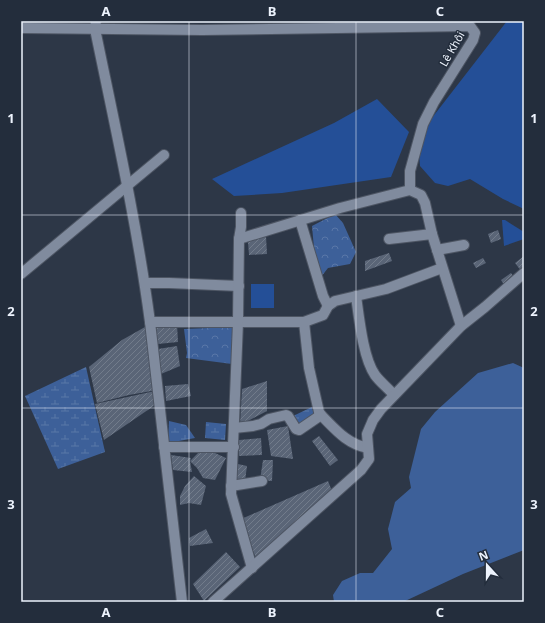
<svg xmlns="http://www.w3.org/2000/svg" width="545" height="623" viewBox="0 0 545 623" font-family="'Noto Sans',sans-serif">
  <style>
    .grass { fill: #3d6099 }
    .forest { fill: url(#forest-crowns) }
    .wetland { fill: url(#wetland-marsh) }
    .water { fill: #244f97 }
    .building { fill: url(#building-hatch) }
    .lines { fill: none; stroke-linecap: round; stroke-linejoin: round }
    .minor-casing { stroke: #4d5563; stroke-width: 12 }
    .minor { stroke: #808b9e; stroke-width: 10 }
    .grid { fill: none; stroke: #edf3fd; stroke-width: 1; stroke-opacity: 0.55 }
    .labels { text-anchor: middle; stroke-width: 3; stroke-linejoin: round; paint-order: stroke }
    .street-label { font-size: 11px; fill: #edf3fd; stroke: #232d3c }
    .neatline { fill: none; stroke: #edf3fd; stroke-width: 1.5 }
    .grid-label { font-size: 13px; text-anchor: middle; font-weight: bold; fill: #edf3fd }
  </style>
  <defs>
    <pattern id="forest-crowns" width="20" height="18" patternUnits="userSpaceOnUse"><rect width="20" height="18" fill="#3d6099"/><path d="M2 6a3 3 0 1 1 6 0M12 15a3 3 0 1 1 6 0" fill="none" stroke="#5977a8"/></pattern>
    <pattern id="wetland-marsh" width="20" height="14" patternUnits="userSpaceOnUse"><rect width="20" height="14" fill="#3d6099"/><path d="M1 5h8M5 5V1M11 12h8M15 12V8" fill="none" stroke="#5977a8"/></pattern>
    <pattern id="building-hatch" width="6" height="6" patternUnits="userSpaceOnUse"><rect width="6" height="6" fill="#5a6577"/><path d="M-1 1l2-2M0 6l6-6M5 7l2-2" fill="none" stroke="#727c8b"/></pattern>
  </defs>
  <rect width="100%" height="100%" fill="#2d3747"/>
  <polygon class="grass" points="513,363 524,368 524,550 463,574 403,602 334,602 333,595 342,581 360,573 373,573 392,549 388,529 395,502 411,488 409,477 421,429 435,412 478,373"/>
  <g class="forest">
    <polygon points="335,214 343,223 356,252 350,264 328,268 317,282 312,226"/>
    <polygon points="233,327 232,364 186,358 187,353 184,329"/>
  </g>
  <g class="wetland">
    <polygon points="86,367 105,452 58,469 25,396"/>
    <polygon points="312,407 315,417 298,427 293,416"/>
    <polygon points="169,421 186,425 195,438 168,443"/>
    <polygon points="206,422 226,424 225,440 205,438"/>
  </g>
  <g class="water">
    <polygon points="507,21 524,21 524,209 503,199 470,179 448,186 435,183 420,166 419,153 428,123"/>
    <polygon points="377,99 409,132 391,177 282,193 234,196 212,179 334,123"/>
    <polygon points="502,220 505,220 524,232 524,239 504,246"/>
    <rect x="251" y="284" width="23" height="24"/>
  </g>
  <g class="building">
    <polygon points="498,230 501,239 491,243 488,234"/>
    <polygon points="266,236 267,254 249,255 248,242"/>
    <polygon points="389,253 392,261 365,271 365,261"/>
    <polygon points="524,256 524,270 522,272 515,263"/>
    <polygon points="483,258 486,263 476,268 473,263"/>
    <polygon points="511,273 514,277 504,285 501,280"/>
    <polygon points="155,324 177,324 178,342 158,344"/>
    <polygon points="145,327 157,390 129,395 97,403 89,367 122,340"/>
    <polygon points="177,346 180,366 161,374 158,349"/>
    <polygon points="267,381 267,411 240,425 242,389"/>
    <polygon points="188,384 191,396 166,401 165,386"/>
    <polygon points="155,391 158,403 104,440 95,404"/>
    <polygon points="288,426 293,459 271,456 267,430"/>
    <polygon points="319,436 338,460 330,466 312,441"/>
    <polygon points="261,438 262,455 239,456 239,440"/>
    <polygon points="200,451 215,453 226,458 215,480 203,478 197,468 190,461 192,472 173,470 171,455 191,458 190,461"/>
    <polygon points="263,460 273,460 272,481 260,480"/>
    <polygon points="238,464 247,466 245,481 235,479"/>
    <polygon points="194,476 206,486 201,505 189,503 180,505 180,496 185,486"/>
    <polygon points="328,481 332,491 256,558 239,520"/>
    <polygon points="206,529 213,543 190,546 189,538"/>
    <polygon points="226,552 240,567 204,601 193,584"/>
  </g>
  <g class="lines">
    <g class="minor-casing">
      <g id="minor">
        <path d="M96 21 95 29C115 126 137 224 150 322"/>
        <polyline points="21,28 202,30 470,26 475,33 473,40 434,102 423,124 410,171 410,190"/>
        <polyline points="300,220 323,296 328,306"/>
        <polyline points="239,239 241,227 241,213"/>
        <polyline points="389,239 432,234"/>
        <polyline points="437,250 464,245"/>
        <polyline points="21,274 164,155"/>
        <polyline points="145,283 169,283 239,286"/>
        <path d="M356 296C359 317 363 358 375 375 380 382 388 388 394 395"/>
        <path d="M304 322 309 368 319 412 321 415C336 430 347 444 368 448"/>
        <polyline points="234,428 253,426 261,424 269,419 286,415 288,416 296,429 299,430 321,415"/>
        <polyline points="164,447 234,447"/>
        <polyline points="231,486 262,481"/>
        <polyline points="252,568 231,494 238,322 304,322 323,315 328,306 335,301 386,289 442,268"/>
        <polyline points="182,602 150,322 238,322 239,239 340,208 410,190 421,195 425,203 432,234 461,326"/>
        <polyline points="213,602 361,470 369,459 367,434 373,420 381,409 461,326 485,307 524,273"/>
      </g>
    </g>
    <use href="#minor" class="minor"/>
  </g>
  <path class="grid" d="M189 21V602M356 21V602M21 215H524M21 408H524"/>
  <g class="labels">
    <g class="street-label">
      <text transform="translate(452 49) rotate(-60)" y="4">Lê Khôi</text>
    </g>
  </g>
  <rect width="545" height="623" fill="none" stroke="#232d3c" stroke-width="44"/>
  <g transform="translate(487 565) rotate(339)" stroke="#232d3c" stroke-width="3" paint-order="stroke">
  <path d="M0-3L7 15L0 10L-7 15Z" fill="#edf3fd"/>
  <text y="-6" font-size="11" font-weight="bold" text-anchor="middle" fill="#edf3fd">N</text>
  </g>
  <rect x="22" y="22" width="501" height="579" class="neatline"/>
  <g class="grid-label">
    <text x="106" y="16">A</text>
    <text x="272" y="16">B</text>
    <text x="440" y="16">C</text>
    <text x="11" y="123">1</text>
    <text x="534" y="123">1</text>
    <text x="11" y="316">2</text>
    <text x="534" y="316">2</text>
    <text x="11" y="509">3</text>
    <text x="534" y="509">3</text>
    <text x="106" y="617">A</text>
    <text x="272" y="617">B</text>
    <text x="440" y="617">C</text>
  </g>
</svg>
